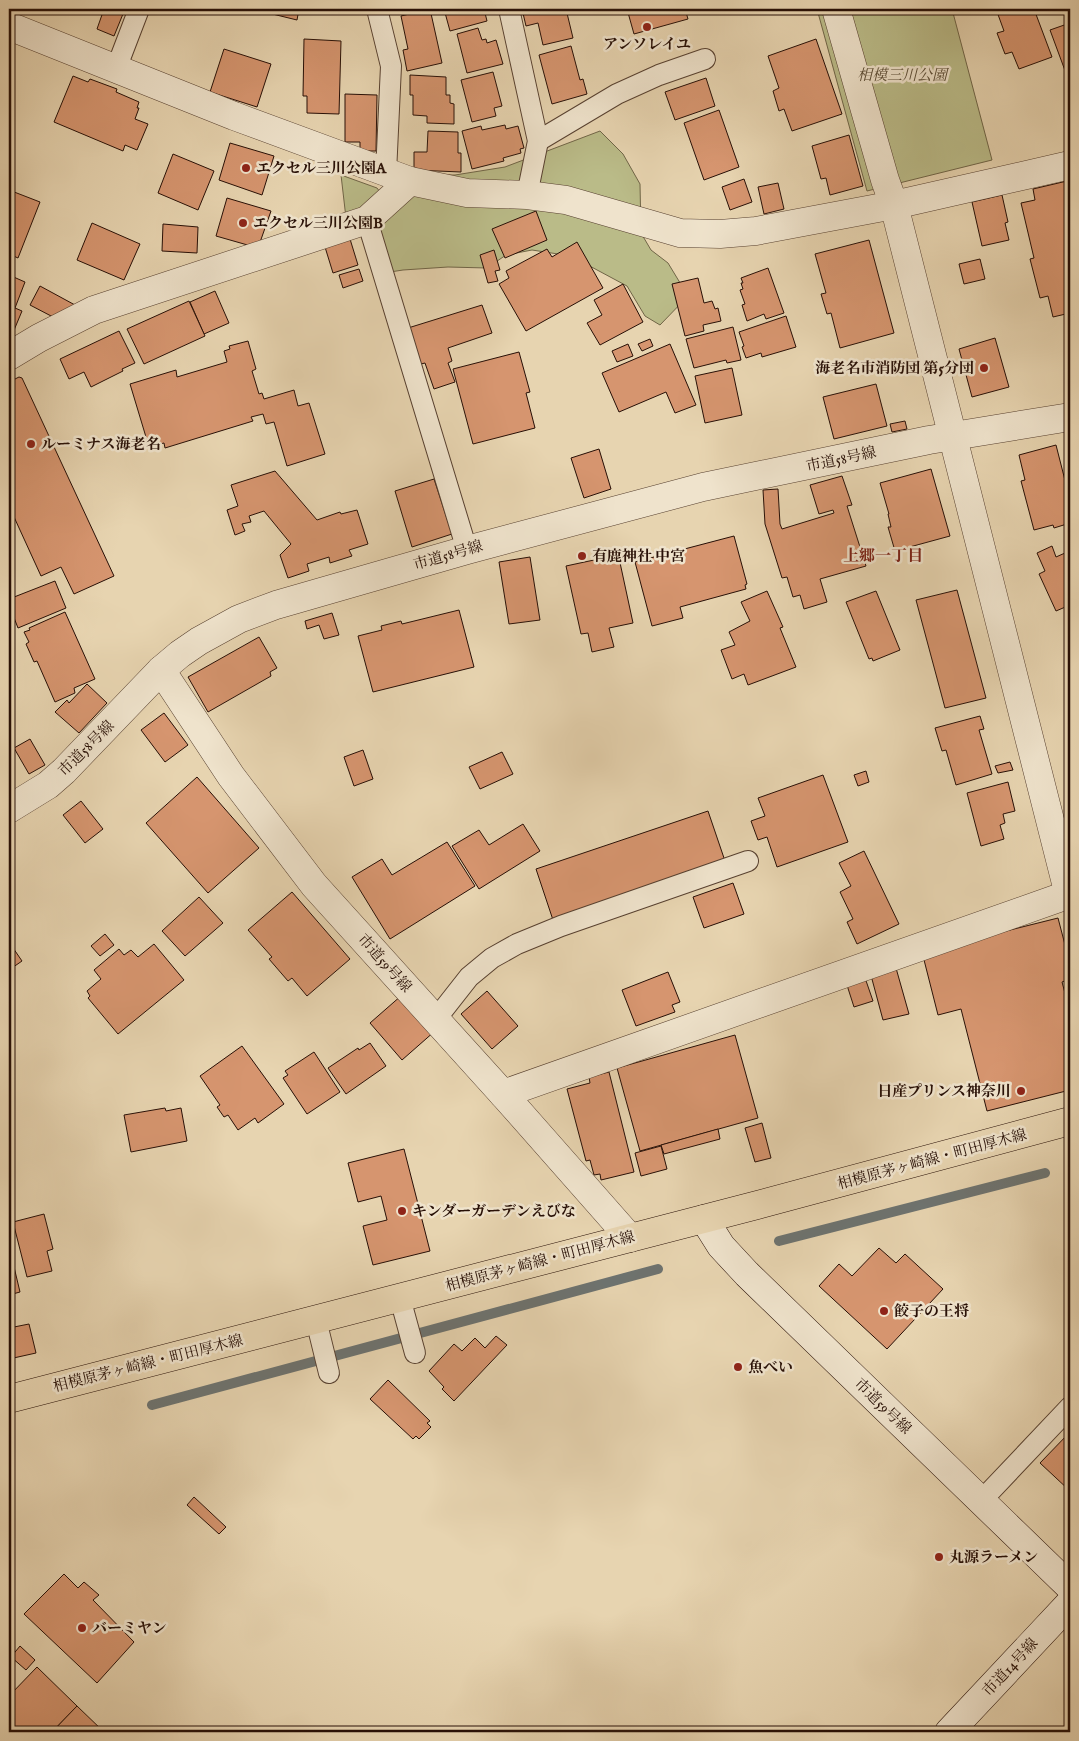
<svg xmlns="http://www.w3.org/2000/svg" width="1079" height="1741" viewBox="0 0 1079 1741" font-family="'IM FELL English','Noto Serif JP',serif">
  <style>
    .green { fill: #babb88; stroke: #706547 }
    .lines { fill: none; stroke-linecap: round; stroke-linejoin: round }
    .stream { stroke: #6d7370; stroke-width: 10 }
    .building { fill: #d6956f; stroke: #270f06 }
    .lane-casing { stroke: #574030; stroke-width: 22 }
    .street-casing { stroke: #574030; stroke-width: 29 }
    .secondary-casing { stroke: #270f06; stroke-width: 29 }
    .primary-casing { stroke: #270f06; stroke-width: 29 }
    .lane { stroke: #efe3cc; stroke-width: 20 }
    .street { stroke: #efe3cc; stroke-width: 28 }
    .secondary { stroke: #efe3cc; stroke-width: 28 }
    .primary { stroke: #e7d4b0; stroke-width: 28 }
    .poi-dot { fill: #8f2418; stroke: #efe3cc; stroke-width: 2 }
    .labels { text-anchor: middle; stroke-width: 5; stroke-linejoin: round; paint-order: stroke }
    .poi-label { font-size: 15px; font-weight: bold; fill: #270f06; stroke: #efe3cc; text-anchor: start }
    .park-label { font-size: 15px; font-style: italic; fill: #5a4b34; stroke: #efe3cc }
    .street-label { font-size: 15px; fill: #270f06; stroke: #efe3cc }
    .neighbourhood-label { font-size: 16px; font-weight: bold; fill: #7a1f14; stroke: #efe3cc }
  </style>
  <rect width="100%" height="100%" fill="#e7d4b0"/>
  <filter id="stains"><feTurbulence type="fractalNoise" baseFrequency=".004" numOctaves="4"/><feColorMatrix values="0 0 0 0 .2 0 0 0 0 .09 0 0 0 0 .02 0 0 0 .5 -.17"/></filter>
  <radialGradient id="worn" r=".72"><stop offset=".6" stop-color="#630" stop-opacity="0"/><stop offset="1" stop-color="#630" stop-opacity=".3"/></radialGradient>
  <g class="green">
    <polygon points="817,9 952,9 992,160 867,191"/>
    <polygon points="600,131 623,154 640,184 641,233 651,250 668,263 688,296 660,325 645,316 627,286 571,256 532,250 506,255 487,268 448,267 403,270 377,274 362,239 373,208 346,218 341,175 377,188 380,192 423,175 455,175 505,167"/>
  </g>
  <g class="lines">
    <g class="stream">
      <polyline points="779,1241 1045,1173"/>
      <polyline points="152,1405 658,1269"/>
    </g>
  </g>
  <g class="building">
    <polygon points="104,9 125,9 114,36 97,29"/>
    <polygon points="252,9 299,9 297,20"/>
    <polygon points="430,9 442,63 407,71 403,50 408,49 401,16"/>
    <polygon points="444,9 484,9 487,21 450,31"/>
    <polygon points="522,9 566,9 573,38 543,45 538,23 526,26"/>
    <polygon points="627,9 685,9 688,19 634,34"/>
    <polygon points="996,9 1034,9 1052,57 1019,69 1012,52 1005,54 997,33 1004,31"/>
    <polygon points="1070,23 1070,75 1067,76 1050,30"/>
    <polygon points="478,28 482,40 486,39 487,43 496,40 503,64 467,73 457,34"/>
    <polygon points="304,39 341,41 339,114 307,113 307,96 303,96"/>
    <polygon points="816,39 842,114 792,131 784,109 779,111 773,91 779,88 768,56"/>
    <polygon points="571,46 580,80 583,79 587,94 552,104 539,55"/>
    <polygon points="224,49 271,64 257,107 210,92"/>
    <polygon points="493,72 502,106 494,108 496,116 472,122 461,80"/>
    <polygon points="410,75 446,77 446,95 450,95 450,103 454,104 454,124 427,123 427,116 413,115 413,95 410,95"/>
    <polygon points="73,76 88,82 90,79 117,89 116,92 139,102 137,108 139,108 135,119 148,124 137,150 125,145 123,151 54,122"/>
    <polygon points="706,78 715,106 675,120 665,92"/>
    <polygon points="345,94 377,95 376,151 360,151 360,142 345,142"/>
    <polygon points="719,110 739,167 704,180 684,123"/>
    <polygon points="505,125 506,129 518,126 524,148 520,149 521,153 503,158 504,161 472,169 462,131 481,126 482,130"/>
    <polygon points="428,131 458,132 458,153 461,153 461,172 414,170 414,152 427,152"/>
    <polygon points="849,135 863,186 830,195 826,178 821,179 812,146"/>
    <polygon points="230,143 274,156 262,195 219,180"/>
    <polygon points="173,154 214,171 198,210 158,193"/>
    <polygon points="744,179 752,202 730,210 722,187"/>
    <polygon points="1067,181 1070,193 1070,313 1053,317 1048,296 1040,298 1030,259 1034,258 1021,203 1035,200 1033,189"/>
    <polygon points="778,183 784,209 764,214 758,187"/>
    <polygon points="9,190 40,202 18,258 9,254"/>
    <polygon points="1002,195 1008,222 1005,223 1009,240 982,246 972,202"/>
    <polygon points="227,198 271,211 258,248 216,236"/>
    <polygon points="536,211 547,240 505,258 492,229"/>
    <polygon points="92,223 140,244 124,280 77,260"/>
    <polygon points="163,224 198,227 197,253 162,251"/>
    <polygon points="350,239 358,265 333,273 325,247"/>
    <polygon points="869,240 894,333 840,348 831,313 827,314 821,294 826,293 815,254"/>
    <polygon points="577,242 603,288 526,331 499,284 509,278 506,271 547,249 552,257"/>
    <polygon points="494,250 500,270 495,271 498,281 488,283 480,255"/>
    <polygon points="980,259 985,279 964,284 959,264"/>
    <polygon points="768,268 784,313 766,319 764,314 747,321 742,305 745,304 740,290 743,289 741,283 743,283 741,278"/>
    <polygon points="359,269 363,281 343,288 339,275"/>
    <polygon points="9,275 25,282 15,308 22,311 12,335 9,333"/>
    <polygon points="698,278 704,303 712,301 715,309 718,308 721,321 703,325 704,331 685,336 672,284"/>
    <polygon points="623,284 643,322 600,345 587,323 602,315 594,300"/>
    <polygon points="40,286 75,305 53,317 30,305"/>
    <polygon points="215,291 229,323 204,334 190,302"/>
    <polygon points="189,301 205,336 144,364 127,329"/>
    <polygon points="482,305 492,333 448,348 452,361 448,363 455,382 434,389 425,363 421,364 408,328"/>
    <polygon points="786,316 796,347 762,357 761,353 746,358 742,347 744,346 739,332"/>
    <polygon points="733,327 741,360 727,363 726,360 694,368 686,339"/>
    <polygon points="119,331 135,363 122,369 123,371 91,387 84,372 69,379 60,359"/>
    <polygon points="995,338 1009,387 972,397 959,349"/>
    <polygon points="650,339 653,346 642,351 638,344"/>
    <polygon points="248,341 256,369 252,371 259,394 262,393 264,399 294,390 298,406 309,403 325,454 287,466 274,422 266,424 263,414 251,417 253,421 165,448 164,443 149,447 130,384 176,370 177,377 227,362 224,351 230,349 229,346"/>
    <polygon points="628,344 633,356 617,362 612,351"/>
    <polygon points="670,344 696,405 675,413 666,392 619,412 602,373"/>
    <polygon points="519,352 530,392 526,393 535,428 473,444 453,369"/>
    <polygon points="732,368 742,415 705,423 695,376"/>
    <polygon points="19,377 22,378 114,576 74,594 61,567 41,576 9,506 9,382"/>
    <polygon points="876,384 887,426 834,439 823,397"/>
    <polygon points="905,421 907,429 892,432 890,424"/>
    <polygon points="1056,445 1070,500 1070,523 1054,528 1053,525 1034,530 1021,481 1025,480 1019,455"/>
    <polygon points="599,449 611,489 584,498 571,458"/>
    <polygon points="931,469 950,536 895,551 888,527 891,527 888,514 889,514 880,483"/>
    <polygon points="275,471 317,520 340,512 341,514 357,510 368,544 349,550 352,556 330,563 329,557 307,564 309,571 288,578 280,555 291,544 264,511 249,516 251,522 242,524 245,531 235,535 227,510 238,506 231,485"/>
    <polygon points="842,476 852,505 847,506 866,566 820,579 827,602 804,609 800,595 793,597 787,577 782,578 765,524 763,490 778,489 780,524 782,529 834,513 833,510 819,514 810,485"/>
    <polygon points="434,479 452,534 412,547 395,491"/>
    <polygon points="734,536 747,584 745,585 746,589 680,607 683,618 652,626 635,562"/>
    <polygon points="1052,546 1056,557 1065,553 1065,551 1070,548 1070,605 1056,611 1039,574 1045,571 1037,553"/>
    <polygon points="530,557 540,620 509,624 499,562"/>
    <polygon points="619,558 633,623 609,628 614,647 592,652 588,633 581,634 566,566 594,560 595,563"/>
    <polygon points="55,581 66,608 18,628 9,605 9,599"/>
    <polygon points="957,590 986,698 945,708 916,600"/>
    <polygon points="767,591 783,627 780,628 796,667 748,685 744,674 732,679 721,650 735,645 729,632 750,621 741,602"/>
    <polygon points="876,591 900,650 873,661 872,658 869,659 846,602"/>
    <polygon points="459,610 474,667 373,692 358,636 382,630 381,626 401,621 402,624"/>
    <polygon points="65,612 95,679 74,688 75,693 55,702 37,661 34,662 26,644 29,642 24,632 30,630 29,628"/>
    <polygon points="332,613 339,635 324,639 319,625 307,629 305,621"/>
    <polygon points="259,637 277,668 270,672 271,676 208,712 188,677"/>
    <polygon points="87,684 107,703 79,733 55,712 67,700 69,703"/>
    <polygon points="164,713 188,745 165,762 141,730"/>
    <polygon points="980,716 984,729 979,730 992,774 956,785 946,750 942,751 935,728"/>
    <polygon points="30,739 45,765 29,774 14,748"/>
    <polygon points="363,750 373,779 354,786 344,757"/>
    <polygon points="502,752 513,774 480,789 469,767"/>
    <polygon points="1010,762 1013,770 998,773 995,766"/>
    <polygon points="866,771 869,782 858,786 854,775"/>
    <polygon points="823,775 848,842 777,867 767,837 758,840 751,821 765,816 758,798"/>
    <polygon points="197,777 259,848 208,893 146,823"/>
    <polygon points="1008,782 1015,811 1003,814 1005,823 1000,825 1004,839 981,846 967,793"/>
    <polygon points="81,801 103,829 85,843 63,815"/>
    <polygon points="708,811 725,861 553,920 536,869"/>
    <polygon points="523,824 540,851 479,889 452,846 479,830 489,845"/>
    <polygon points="447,842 475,886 390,939 352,877 382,859 392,875"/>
    <polygon points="864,851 899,924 857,944 847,922 853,919 840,892 851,886 839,863"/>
    <polygon points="733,883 744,914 704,928 693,897"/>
    <polygon points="292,892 350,959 307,996 292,978 288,981 269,959 272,957 248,930"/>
    <polygon points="199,897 223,923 185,956 162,931"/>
    <polygon points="1058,918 1070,964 1070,979 1062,982 1070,1012 1070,1090 987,1111 961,1009 938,1015 922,952"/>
    <polygon points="105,934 114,945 100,956 91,946"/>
    <polygon points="9,942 22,961 9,970"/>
    <polygon points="154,944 184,980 118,1034 88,998 90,996 87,991 101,979 94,970 119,949 124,955 131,950 138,957"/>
    <polygon points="894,961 909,1014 883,1020 869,968"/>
    <polygon points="668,972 680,1002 672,1005 675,1012 636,1026 622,990"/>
    <polygon points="863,972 873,1001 854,1007 845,979"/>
    <polygon points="487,991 518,1026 492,1049 461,1014"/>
    <polygon points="402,995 435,1031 402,1060 370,1023"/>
    <polygon points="735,1035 758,1118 640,1151 617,1068"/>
    <polygon points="370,1043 386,1066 346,1094 328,1068 358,1048 359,1050"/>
    <polygon points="242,1046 284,1104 258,1123 255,1118 238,1130 228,1115 224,1117 217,1107 220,1105 200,1076"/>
    <polygon points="314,1052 340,1092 307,1114 283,1078 288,1075 285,1071"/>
    <polygon points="609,1072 634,1172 601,1180 600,1174 594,1175 590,1160 586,1161 567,1089 590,1083 589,1077"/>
    <polygon points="165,1108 166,1111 181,1108 187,1141 131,1152 124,1115"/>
    <polygon points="762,1123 771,1158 755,1162 745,1128"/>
    <polygon points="718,1129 720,1139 664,1154 661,1145"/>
    <polygon points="661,1146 667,1169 641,1176 635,1153"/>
    <polygon points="404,1149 430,1251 373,1265 363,1226 387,1220 381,1196 358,1202 348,1163"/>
    <polygon points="44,1214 53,1249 47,1251 52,1271 27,1277 13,1222"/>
    <polygon points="9,1246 20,1292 9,1295"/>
    <polygon points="879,1248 896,1263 905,1254 943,1289 887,1349 819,1286 839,1264 852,1276"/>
    <polygon points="29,1324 36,1353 9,1359 9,1328"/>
    <polygon points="496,1336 507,1345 454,1401 442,1389 444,1387 429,1371 454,1344 462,1351 475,1338 485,1348"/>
    <polygon points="388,1380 430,1421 427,1423 431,1427 419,1439 416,1436 413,1439 370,1399"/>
    <polygon points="1070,1432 1070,1491 1040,1463"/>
    <polygon points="194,1497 226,1527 219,1534 187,1505"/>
    <polygon points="64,1574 78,1588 84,1582 99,1595 93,1600 134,1642 97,1683 24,1614"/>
    <polygon points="20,1646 35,1660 26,1670 11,1657"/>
    <polygon points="37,1667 77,1706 52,1732 9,1732 9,1696"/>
    <polygon points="77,1706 104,1732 52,1732"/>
  </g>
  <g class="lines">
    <g class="lane-casing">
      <g id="lane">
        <polyline points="377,9 391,66 386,173"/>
        <polyline points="509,9 538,141 527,195"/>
        <polyline points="116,69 139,9"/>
        <polyline points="538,141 617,94 659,75 705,59"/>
        <polyline points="367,220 467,550"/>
        <polyline points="436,1019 469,977 492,958 517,944 561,926 748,861"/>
        <polyline points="400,1298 415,1353"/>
        <polyline points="316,1320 329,1373"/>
        <polyline points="981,1501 1070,1407"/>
      </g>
    </g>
    <g class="street-casing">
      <g id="street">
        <polyline points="836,9 885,180 894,205 1070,899"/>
        <polyline points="9,26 234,116 410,181 467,193 527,195 566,200 680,233 720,234 756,231 894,205 1070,165"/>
        <polyline points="9,356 39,338 94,310 367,220 410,181"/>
        <polyline points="161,670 231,776 314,885 503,1094 630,1238"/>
        <polyline points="9,809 48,785 64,771 161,670 180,654 199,641 239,619 276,605 467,550 703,487 929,440 1070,417"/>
        <polyline points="503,1094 1070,894"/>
      </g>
    </g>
    <g class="secondary-casing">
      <g id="secondary">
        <polyline points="704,1219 721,1246 747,1274 1070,1587"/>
        <polyline points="949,1732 1070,1603"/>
      </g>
    </g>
    <g class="primary-casing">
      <polyline id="primary" points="9,1399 761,1204 1070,1121"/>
    </g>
    <use href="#lane" class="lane"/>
    <use href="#street" class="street"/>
    <use href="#secondary" class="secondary"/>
    <use href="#primary" class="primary"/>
  </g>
  <g class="poi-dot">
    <circle cx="647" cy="27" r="5"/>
    <circle cx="246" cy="168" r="5"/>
    <circle cx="243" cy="223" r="5"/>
    <circle cx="984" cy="368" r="5"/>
    <circle cx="31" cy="444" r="5"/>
    <circle cx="582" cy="556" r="5"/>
    <circle cx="1021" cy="1091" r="5"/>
    <circle cx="402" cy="1211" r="5"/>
    <circle cx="884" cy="1311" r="5"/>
    <circle cx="738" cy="1367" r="5"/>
    <circle cx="939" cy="1557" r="5"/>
    <circle cx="82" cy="1628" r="5"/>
  </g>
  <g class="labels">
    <g class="poi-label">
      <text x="647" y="49" text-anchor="middle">アンソレイユ</text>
      <text x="256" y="173">エクセル三川公園A</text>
      <text x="253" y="228">エクセル三川公園B</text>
      <text x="974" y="373" text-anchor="end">海老名市消防団 第5分団</text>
      <text x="41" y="449">ルーミナス海老名</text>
      <text x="592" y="561">有鹿神社 中宮</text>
      <text x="1011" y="1096" text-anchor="end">日産プリンス神奈川</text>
      <text x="412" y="1216">キンダーガーデンえびな</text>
      <text x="894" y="1316">餃子の王将</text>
      <text x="748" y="1372">魚べい</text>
      <text x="949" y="1562">丸源ラーメン</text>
      <text x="92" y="1633">バーミヤン</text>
    </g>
    <g class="park-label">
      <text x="902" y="80">相模三川公園</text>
    </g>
    <g class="street-label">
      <text transform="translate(841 459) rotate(-12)" y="5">市道58号線</text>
      <text transform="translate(448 555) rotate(-16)" y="5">市道58号線</text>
      <text transform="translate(86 748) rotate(-45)" y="5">市道58号線</text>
      <text transform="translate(385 963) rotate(48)" y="5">市道59号線</text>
      <text transform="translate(932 1159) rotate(-15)" y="5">相模原茅ヶ崎線・町田厚木線</text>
      <text transform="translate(540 1261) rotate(-15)" y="5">相模原茅ヶ崎線・町田厚木線</text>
      <text transform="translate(148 1363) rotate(-14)" y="5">相模原茅ヶ崎線・町田厚木線</text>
      <text transform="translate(883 1406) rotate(44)" y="5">市道59号線</text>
      <text transform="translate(1010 1667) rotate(-47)" y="5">市道14号線</text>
    </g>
    <g class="neighbourhood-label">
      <text x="883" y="561">上郷一丁目</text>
    </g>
  </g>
  <rect width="1079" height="1741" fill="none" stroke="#e7d4b0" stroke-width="30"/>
  <rect x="10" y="10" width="1059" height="1721" fill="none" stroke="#270f06" stroke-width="2.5"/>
  <rect x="15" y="15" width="1049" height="1711" fill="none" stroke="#270f06"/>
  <rect width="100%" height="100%" filter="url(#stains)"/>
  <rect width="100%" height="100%" fill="url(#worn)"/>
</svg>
